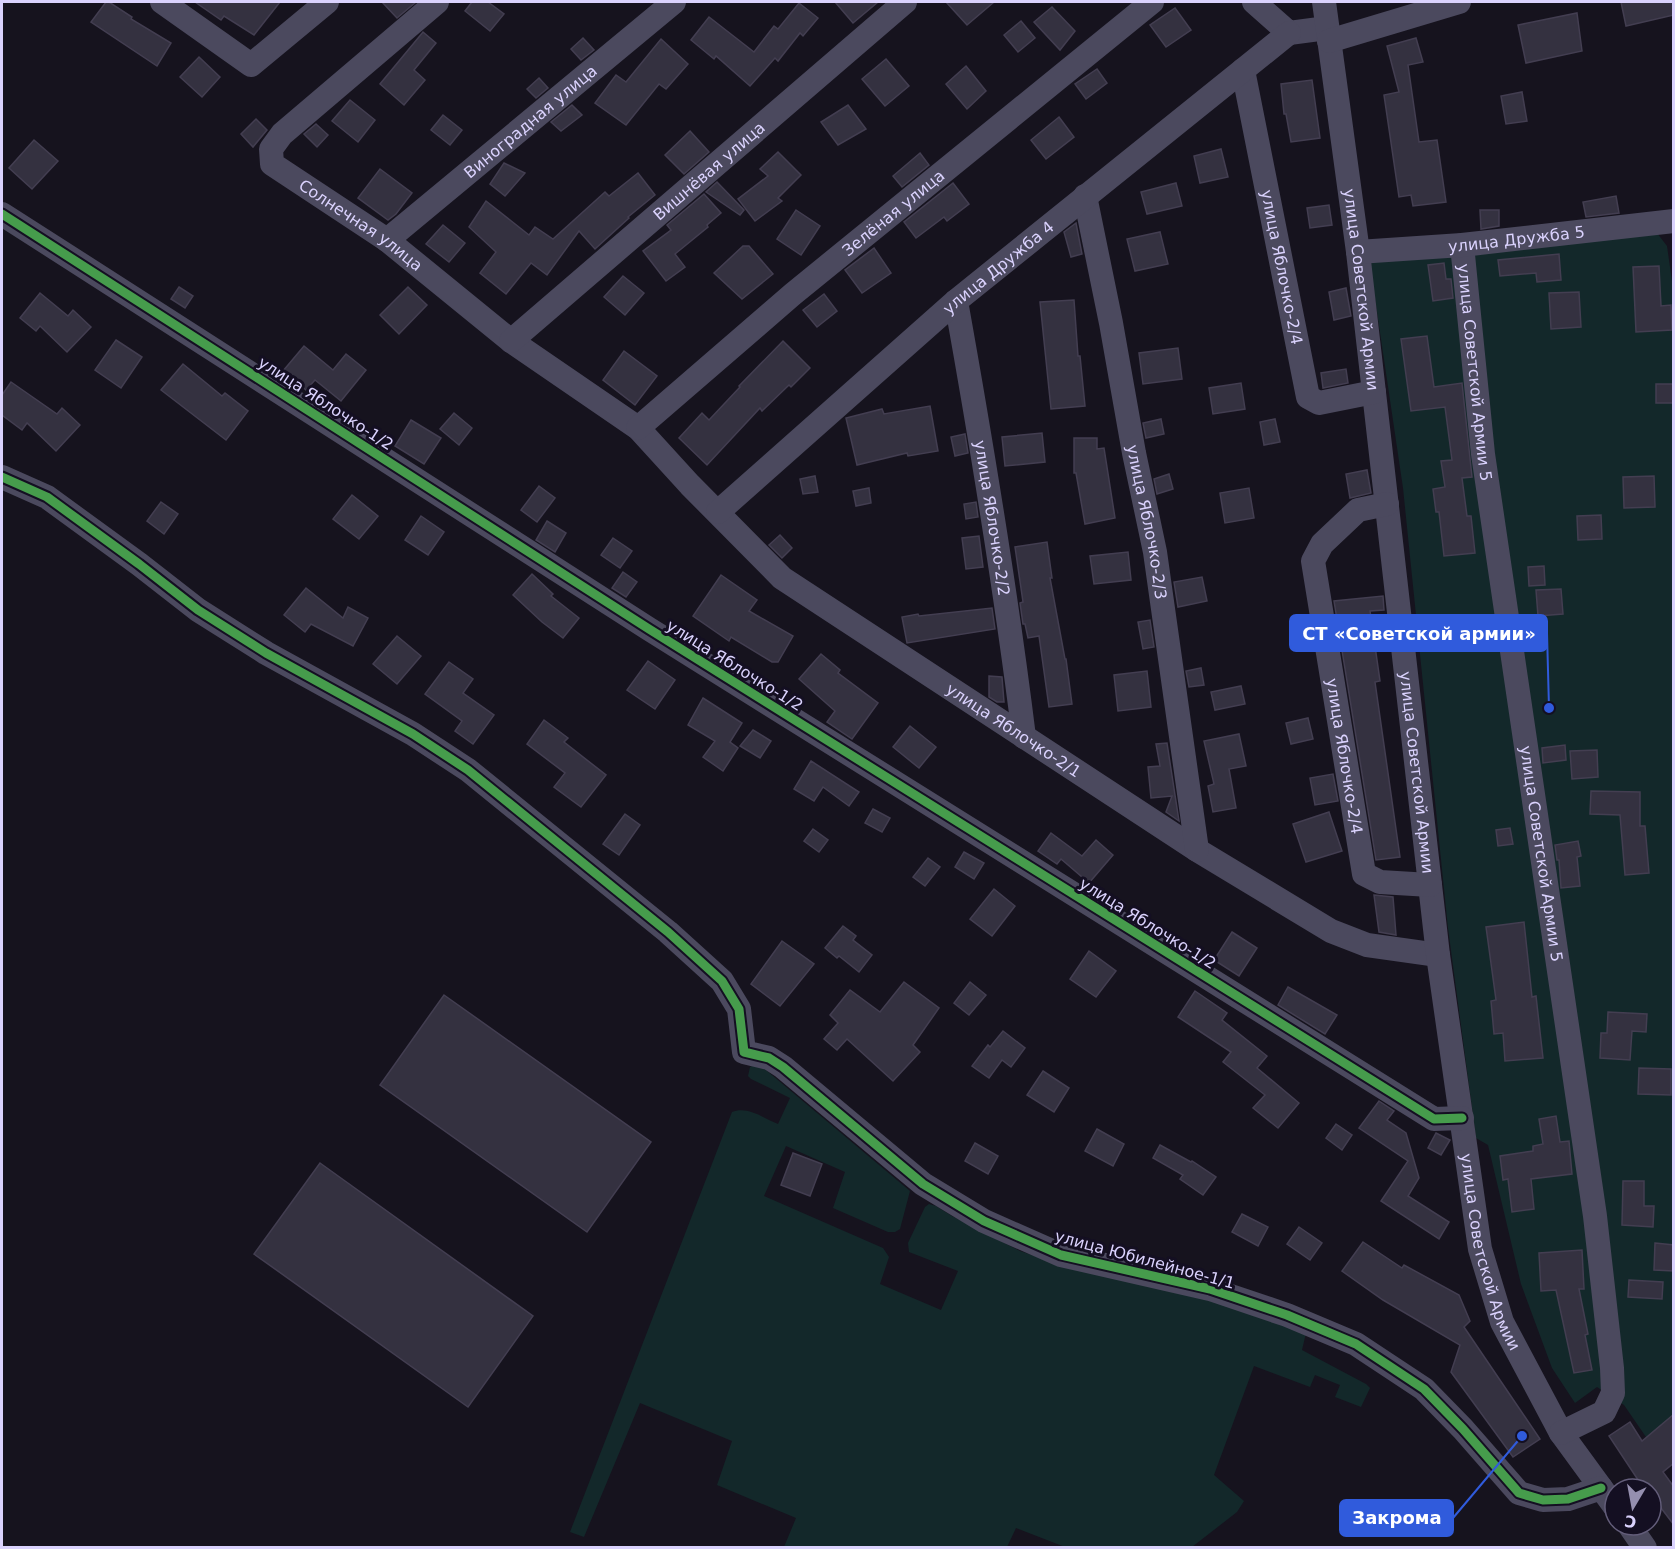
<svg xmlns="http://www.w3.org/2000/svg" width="1675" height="1549" viewBox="0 0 1675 1549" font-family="'DejaVu Sans',sans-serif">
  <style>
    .green { fill: #13282a }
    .building { fill: #343140; stroke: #433e51; stroke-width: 1.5 }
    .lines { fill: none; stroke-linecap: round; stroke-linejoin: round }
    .minor { stroke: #4b495e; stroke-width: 24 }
    .cycleway-casing { stroke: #140f22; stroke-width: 13 }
    .cycleway { stroke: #469c4c; stroke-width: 9 }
    .labels { text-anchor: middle; stroke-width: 6; stroke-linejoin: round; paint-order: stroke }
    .street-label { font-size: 16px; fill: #dad2fd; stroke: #140f22 }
    .leader { fill: none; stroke: #305bdc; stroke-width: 2 }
    .callout-dot { fill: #305bdc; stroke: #140f22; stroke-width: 2 }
    .callout { fill: #305bdc; stroke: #305bdc; stroke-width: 2 }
    .callout-label { font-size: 18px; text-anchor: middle; font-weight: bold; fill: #fff }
  </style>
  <rect width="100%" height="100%" fill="#16131e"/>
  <g class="green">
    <polygon points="1657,233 1667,246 1674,295 1673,1466 1657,1453 1624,1405 1597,1387 1575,1403 1552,1368 1521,1284 1488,1145 1476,1138 1448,928 1403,488 1369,258"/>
    <path d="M754 1065 761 1066 910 1191 900 1229 895 1232H888L833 1208 845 1172 786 1146 764 1196 883 1248 889 1257 880 1284 941 1310 958 1271 909 1252 908 1243 925 1207 929 1204 936 1206 952 1216 1020 1251 1064 1266 1169 1285 1306 1333 1302 1350 1366 1384 1370 1388 1361 1407 1335 1397 1340 1385 1315 1375 1310 1387 1254 1366 1214 1475 1244 1501 1237 1512 1192 1547H1065L1016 1528 1007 1547H784L796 1518 717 1485 732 1441 640 1403 584 1537 570 1532 732 1112C748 1106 763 1118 778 1124L790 1098 751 1079 748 1076 750 1067Z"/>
  </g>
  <g class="building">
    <polygon points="106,2 109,2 132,17 131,19 171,43 157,66 91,22"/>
    <polygon points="195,2 280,2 254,35 224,16 221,20"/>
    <polygon points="382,2 416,2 397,18"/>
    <polygon points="472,2 488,2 504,14 490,31 465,11"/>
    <polygon points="835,2 878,2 853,23"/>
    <polygon points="946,2 994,2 967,25"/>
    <polygon points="1621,2 1674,2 1674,15 1626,26"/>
    <polygon points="799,3 818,18 803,36 800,33 778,61 775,58 750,86 716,56 714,59 691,40 709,17 754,52 774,26 778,29"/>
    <polygon points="1052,7 1075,31 1060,50 1034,22"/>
    <polygon points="1175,8 1191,30 1166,47 1150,25"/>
    <polygon points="1577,13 1582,51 1526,63 1518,25"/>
    <polygon points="1021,21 1035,38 1018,52 1004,35"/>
    <polygon points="423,32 436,43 414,70 425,80 404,105 380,84"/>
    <polygon points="583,38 594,50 581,60 571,49"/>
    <polygon points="1416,38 1423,62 1408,65 1419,142 1437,140 1446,202 1413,206 1411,195 1399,197 1384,95 1399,92 1387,46"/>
    <polygon points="661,39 688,64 666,89 659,84 626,125 595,103 616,75 626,82"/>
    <polygon points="199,57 220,77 202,97 180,77"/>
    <polygon points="886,59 909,86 885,106 862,79"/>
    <polygon points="966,66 986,91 967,109 946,84"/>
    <polygon points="1097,69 1107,83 1086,99 1075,84"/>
    <polygon points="539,78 548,88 536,98 527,89"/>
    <polygon points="1312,80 1320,138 1291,142 1286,114 1284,114 1281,84"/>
    <polygon points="1522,92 1527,121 1506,124 1501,96"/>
    <polygon points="350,100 375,120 358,142 332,121"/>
    <polygon points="572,105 582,115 561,131 551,122"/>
    <polygon points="848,105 866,129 838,145 821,122"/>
    <polygon points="443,115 462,130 450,145 431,130"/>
    <polygon points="1059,117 1074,137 1046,159 1031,140"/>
    <polygon points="256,119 267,130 253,147 241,134"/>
    <polygon points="316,124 328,135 317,147 304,134"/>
    <polygon points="690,131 709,152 684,174 665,155"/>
    <polygon points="34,140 58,161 32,189 9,168"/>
    <polygon points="1221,149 1228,177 1200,183 1194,156"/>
    <polygon points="778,152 801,175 778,198 782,201 755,221 738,199 768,176 760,169"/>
    <polygon points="920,153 929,165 902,187 893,176"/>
    <polygon points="504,163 525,173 505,196 490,184"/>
    <polygon points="380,169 412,193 396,214 388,220 358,198"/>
    <polygon points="638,173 655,195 628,217 629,218 595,249 579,231 547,275 531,263 506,294 480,273 496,252 469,227 486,201 529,235 535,227 553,239 605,192 609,196"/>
    <polygon points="717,182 744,210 740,215 706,192"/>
    <polygon points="953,183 969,204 947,221 944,217 916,238 904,222"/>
    <polygon points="1176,183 1182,206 1147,214 1141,192"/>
    <polygon points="704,194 721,213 707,225 708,227 675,254 685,267 666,281 643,251 671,230 667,225"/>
    <polygon points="1616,196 1619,213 1586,217 1583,202"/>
    <polygon points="1329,205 1332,225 1310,228 1307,208"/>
    <polygon points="796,210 820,226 801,255 777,239"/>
    <polygon points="1480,210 1499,210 1499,226 1481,229"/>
    <polygon points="1076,223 1082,254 1071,257 1064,232"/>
    <polygon points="443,225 465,243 449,262 426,244"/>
    <polygon points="1160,232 1168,264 1135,271 1127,239"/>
    <polygon points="743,246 749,246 773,274 742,299 714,273"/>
    <polygon points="874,248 891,273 862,293 845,270"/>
    <polygon points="1559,254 1561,280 1537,282 1536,273 1500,276 1498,260"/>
    <polygon points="1444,263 1446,279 1451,279 1453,298 1433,301 1428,265"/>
    <polygon points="1659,266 1661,306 1671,305 1672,330 1636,332 1633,267"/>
    <polygon points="623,276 644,293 625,315 604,297"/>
    <polygon points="179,287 193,296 185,308 171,299"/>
    <polygon points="408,287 427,305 399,334 380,315"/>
    <polygon points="1346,288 1351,316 1334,320 1329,292"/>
    <polygon points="1579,292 1581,327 1551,329 1549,293"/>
    <polygon points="40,293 68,316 73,310 91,327 67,352 40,326 36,331 20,318"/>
    <polygon points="824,294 837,311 817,327 803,310"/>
    <polygon points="1074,300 1078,356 1080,356 1085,406 1051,409 1040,302"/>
    <polygon points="1427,336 1434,387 1462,383 1472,477 1462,478 1467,516 1471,516 1475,553 1444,556 1439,512 1436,512 1433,489 1445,487 1441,461 1452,460 1445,407 1411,411 1401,339"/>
    <polygon points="116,340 142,357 121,388 95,370"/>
    <polygon points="783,341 810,368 791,387 789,385 762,411 760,408 707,465 679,438 702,413 709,420 740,387 739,386"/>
    <polygon points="304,346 333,370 346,354 366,370 341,401 315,380 306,390 283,371"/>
    <polygon points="1178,348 1182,379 1143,384 1139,353"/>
    <polygon points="624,351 657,376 635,405 603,380"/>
    <polygon points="183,364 222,396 225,393 248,411 226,440 161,390"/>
    <polygon points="1346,369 1348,383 1323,388 1321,373"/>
    <polygon points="11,382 57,414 62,408 80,425 56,451 27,423 22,430 2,415 2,395"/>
    <polygon points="1241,383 1245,409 1213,414 1209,388"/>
    <rect x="1656" y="384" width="18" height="19"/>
    <polygon points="930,406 938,451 908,456 907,453 857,465 846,418 882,409 884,414"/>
    <polygon points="454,413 472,428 459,445 440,429"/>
    <polygon points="1161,419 1164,434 1146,438 1143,423"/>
    <polygon points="1275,419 1280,442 1264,445 1260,422"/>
    <polygon points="411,420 441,438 424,464 395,446"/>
    <polygon points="1042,433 1045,462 1005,466 1002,437"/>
    <polygon points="965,434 968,453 955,456 951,437"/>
    <polygon points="1074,438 1097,438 1097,449 1104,448 1115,518 1085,524 1076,473 1074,473"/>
    <polygon points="1367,470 1371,493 1350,498 1346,474"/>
    <polygon points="1169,474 1173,489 1157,494 1154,479"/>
    <polygon points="815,476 818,492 803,494 800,479"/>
    <polygon points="1654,476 1655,507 1624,508 1623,477"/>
    <polygon points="539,486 555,498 537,522 521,510"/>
    <polygon points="869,488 871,503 856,506 853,491"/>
    <polygon points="1249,488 1254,518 1225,523 1220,493"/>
    <polygon points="352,495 378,516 359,539 333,519"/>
    <polygon points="161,502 178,514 164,534 147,521"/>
    <polygon points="976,502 978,517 966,519 964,504"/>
    <polygon points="1601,515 1602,539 1578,540 1577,516"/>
    <polygon points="421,516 444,532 428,555 405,540"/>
    <polygon points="547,521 566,533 555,552 536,540"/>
    <polygon points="780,535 792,548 782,558 769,545"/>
    <polygon points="979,536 983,567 966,569 962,538"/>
    <polygon points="613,538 632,551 620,568 601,555"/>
    <polygon points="1047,542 1052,578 1050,578 1065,659 1066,659 1072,704 1049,707 1039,636 1028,638 1025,624 1023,624 1020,603 1023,602 1015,547"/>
    <polygon points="1128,552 1131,580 1094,584 1090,556"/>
    <polygon points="1544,566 1545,585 1529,586 1528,567"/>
    <polygon points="623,572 637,582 626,597 612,588"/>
    <polygon points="532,574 553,594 551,596 579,618 563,638 542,622 513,595"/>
    <polygon points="721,575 757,600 749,611 793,636 778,662 772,662 731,637 729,641 693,616"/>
    <polygon points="1202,577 1207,601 1178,607 1174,582"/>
    <polygon points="306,588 343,618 348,607 368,618 353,646 311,624 305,632 284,615"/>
    <polygon points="1561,589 1563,614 1538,616 1536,590"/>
    <polygon points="1383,596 1384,610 1370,611 1380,681 1375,682 1400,857 1376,860 1334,601"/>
    <polygon points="992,608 995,629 907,643 902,617 918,614 919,616"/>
    <polygon points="1150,620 1154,647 1143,649 1138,622"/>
    <polygon points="397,636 421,656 397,684 373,664"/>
    <polygon points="821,654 840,670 838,673 878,703 852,739 827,722 835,711 799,679"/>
    <polygon points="648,661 675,680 655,709 627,690"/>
    <polygon points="449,662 473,679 463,693 494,715 473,744 455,731 462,721 425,694"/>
    <polygon points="1201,668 1204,685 1189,687 1186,671"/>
    <polygon points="1147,671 1151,707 1118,711 1114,675"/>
    <polygon points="989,676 1002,677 1004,702 997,702 989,697"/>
    <polygon points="1241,686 1245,704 1215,710 1211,692"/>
    <polygon points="703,698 742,723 730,742 738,748 723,771 703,757 715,741 688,725"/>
    <polygon points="1308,718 1313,739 1291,744 1286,723"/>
    <polygon points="544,720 568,738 564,742 606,775 581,807 554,787 565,773 527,744"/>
    <polygon points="910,726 936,747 919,768 893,747"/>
    <polygon points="753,730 771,741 760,758 740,746"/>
    <polygon points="1239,734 1246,766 1229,769 1236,808 1213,812 1208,786 1214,784 1204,741"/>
    <polygon points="1167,743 1179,821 1166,812 1172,796 1151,798 1148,767 1160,766 1156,744"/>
    <polygon points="1565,745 1566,760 1543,763 1542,748"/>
    <polygon points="1597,750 1598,777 1572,779 1570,751"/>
    <polygon points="811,761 859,792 849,806 823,787 814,801 794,789"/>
    <polygon points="1333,774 1338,801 1315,805 1310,778"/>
    <polygon points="1591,791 1640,792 1640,826 1645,826 1649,873 1625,875 1620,815 1590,814"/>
    <polygon points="873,809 890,818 882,832 865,823"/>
    <polygon points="1329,812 1342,851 1306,862 1293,824"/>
    <polygon points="625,814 640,825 619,855 603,844"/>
    <polygon points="1510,828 1513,844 1498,846 1496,830"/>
    <polygon points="813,829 828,840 819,852 804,841"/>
    <polygon points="1051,833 1082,856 1096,840 1113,855 1089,883 1061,859 1057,864 1038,851"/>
    <polygon points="1578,841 1581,856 1577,857 1580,886 1561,888 1559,860 1557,860 1555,845"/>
    <polygon points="964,852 984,863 974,879 955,867"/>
    <polygon points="928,858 940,867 925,886 913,877"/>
    <polygon points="994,889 1015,906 992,936 970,919"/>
    <polygon points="1374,895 1393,897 1396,935 1379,932"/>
    <polygon points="1524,922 1532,997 1536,996 1543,1058 1505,1061 1503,1033 1494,1034 1491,1001 1496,1000 1486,927"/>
    <polygon points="843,926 856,936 853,940 872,955 859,972 839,956 837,958 825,948"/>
    <polygon points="1232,932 1257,948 1239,976 1214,960"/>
    <polygon points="782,941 814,964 780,1006 751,984"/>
    <polygon points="1089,951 1116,971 1096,997 1070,979"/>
    <polygon points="904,982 939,1008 913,1045 920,1052 893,1081 847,1039 837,1050 824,1039 838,1023 830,1015 850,990 880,1012"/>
    <polygon points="970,982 986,995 969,1015 954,1003"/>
    <polygon points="1288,987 1337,1015 1325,1034 1278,1005"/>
    <polygon points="1195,991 1227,1013 1222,1020 1267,1056 1257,1068 1299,1103 1278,1128 1253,1108 1265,1095 1223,1062 1231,1052 1178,1017"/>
    <polygon points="444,995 651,1142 587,1232 380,1085"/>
    <polygon points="1608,1012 1647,1014 1646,1032 1632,1031 1630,1060 1600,1058 1601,1033 1607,1033"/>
    <polygon points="1003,1031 1025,1048 1011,1067 1002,1060 989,1078 972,1066 988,1045 990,1047"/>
    <polygon points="1639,1068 1671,1069 1671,1095 1638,1094"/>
    <polygon points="1043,1071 1069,1088 1054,1112 1027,1095"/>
    <polygon points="1379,1101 1394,1111 1387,1120 1406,1133 1419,1178 1408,1196 1449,1222 1439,1239 1381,1201 1408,1161 1359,1128"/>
    <polygon points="1556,1116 1560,1142 1569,1141 1572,1174 1531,1179 1534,1209 1512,1212 1508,1179 1503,1180 1500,1156 1533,1151 1533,1146 1543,1144 1539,1119"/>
    <polygon points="1336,1124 1352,1135 1342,1150 1326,1138"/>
    <polygon points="1097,1129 1124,1144 1113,1166 1085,1151"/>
    <polygon points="1436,1133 1450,1140 1441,1155 1428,1148"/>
    <polygon points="975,1143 998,1156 988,1174 965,1161"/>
    <polygon points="1160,1145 1191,1162 1192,1161 1216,1177 1203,1195 1180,1179 1183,1175 1153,1158"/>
    <polygon points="793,1153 822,1164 810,1196 781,1185"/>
    <polygon points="320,1163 533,1316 468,1407 254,1254"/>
    <polygon points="1623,1181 1644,1181 1644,1206 1654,1206 1653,1227 1622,1225"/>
    <polygon points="1242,1214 1268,1227 1258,1246 1232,1232"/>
    <polygon points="1299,1227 1322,1243 1310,1260 1287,1244"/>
    <polygon points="1363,1242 1402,1268 1404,1265 1459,1295 1470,1321 1464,1327 1540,1439 1513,1457 1451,1372 1460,1345 1383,1300 1342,1271"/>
    <polygon points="1655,1243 1674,1245 1674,1271 1654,1270"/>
    <polygon points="1582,1250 1584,1289 1579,1289 1588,1334 1585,1335 1592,1370 1574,1373 1556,1290 1541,1291 1539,1253"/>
    <polygon points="1629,1280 1663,1282 1662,1299 1628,1297"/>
    <polygon points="1674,1414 1674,1463 1663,1472 1674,1487 1674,1525 1658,1504 1655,1506 1651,1499 1651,1489 1644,1489 1609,1436 1630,1422 1642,1441"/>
  </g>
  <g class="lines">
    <g class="minor">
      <polyline points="162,2 251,65 327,2"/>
      <path id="s1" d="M437 2 282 134 271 149 272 164 387 240 511 341 638 428 690 485 782 578 1197 850 1331 931 1367 945 1438 955"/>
      <polyline points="1254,2 1289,33 1327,28"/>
      <path id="s2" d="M1324 2 1358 252 1438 955 1480 1249 1502 1322 1561 1433 1615 1507"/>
      <polyline points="1329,41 1459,2"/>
      <path id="s3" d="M1243 70 1308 397 1319 403 1374 392"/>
      <path id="s4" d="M1085 196 1111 323 1134 453 1155 552 1197 850"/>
      <polyline points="2,214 649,629 1434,1119 1462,1118"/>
      <path id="s5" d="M387 240 674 2"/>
      <path id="s6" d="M1462 245 1483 454 1595 1216 1612 1368 1613 1393 1604 1412 1561 1433"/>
      <path id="s7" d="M1358 252 1462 245 1674 221"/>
      <path id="s8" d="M956 301C982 446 1006 591 1024 737"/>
      <path id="s9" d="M511 341 905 2"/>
      <path id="s10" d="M638 428 793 294 1152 2"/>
      <polyline points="2,477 47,497 139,564 198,610 266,653 413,734 468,770 668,932 722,981 739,1009 744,1052 769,1058 783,1067 923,1184 984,1221 1061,1255 1210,1289 1287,1315 1356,1344 1424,1389 1463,1429 1519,1493 1543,1500 1568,1499 1601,1488"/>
      <path id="s11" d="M1387 504 1358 510 1322 544 1313 561 1364 874 1380 882 1430 885"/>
      <path id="s12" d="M718 512 956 301 1289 33"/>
      <polyline points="1629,1525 1645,1548"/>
    </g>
    <g class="cycleway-casing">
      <g id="cycleway">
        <polyline points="2,214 649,629 1434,1119 1462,1118"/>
        <polyline points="2,477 47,497 139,564 198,610 266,653 413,734 468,770 668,932 722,981 739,1009 744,1052 769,1058 783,1067 923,1184 984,1221 1061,1255 1210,1289 1287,1315 1356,1344 1424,1389 1463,1429 1519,1493 1543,1500 1568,1499 1601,1488"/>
      </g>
    </g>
    <use href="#cycleway" class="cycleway"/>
  </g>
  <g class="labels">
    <g class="street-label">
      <text dy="6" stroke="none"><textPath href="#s5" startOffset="186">Виноградная улица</textPath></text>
      <text dy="6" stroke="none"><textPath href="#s9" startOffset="261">Вишнёвая улица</textPath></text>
      <text dy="6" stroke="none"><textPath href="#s10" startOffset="334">Зелёная улица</textPath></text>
      <text dy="6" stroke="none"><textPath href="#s1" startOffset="345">Солнечная улица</textPath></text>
      <text dy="6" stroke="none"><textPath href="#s7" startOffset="159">улица Дружба 5</textPath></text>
      <text dy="6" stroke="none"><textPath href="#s12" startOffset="372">улица Дружба 4</textPath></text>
      <text dy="6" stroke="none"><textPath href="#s3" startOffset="201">улица Яблочко-2/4</textPath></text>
      <text dy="6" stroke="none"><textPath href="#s2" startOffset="290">улица Советской Армии</textPath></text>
      <text dy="6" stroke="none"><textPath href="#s6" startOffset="128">улица Советской Армии 5</textPath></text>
      <text transform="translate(326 403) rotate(33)" y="6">улица Яблочко-1/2</text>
      <text dy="6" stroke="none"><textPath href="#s8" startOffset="220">улица Яблочко-2/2</textPath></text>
      <text dy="6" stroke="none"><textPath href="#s4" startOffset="332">улица Яблочко-2/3</textPath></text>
      <text transform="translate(735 665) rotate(32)" y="6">улица Яблочко-1/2</text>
      <text dy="6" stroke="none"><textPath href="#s1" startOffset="1174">улица Яблочко-2/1</textPath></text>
      <text dy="6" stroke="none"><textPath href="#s11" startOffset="296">улица Яблочко-2/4</textPath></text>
      <text dy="6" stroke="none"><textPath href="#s2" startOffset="776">улица Советской Армии</textPath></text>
      <text dy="6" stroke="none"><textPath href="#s6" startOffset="614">улица Советской Армии 5</textPath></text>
      <text transform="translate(1148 923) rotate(32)" y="6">улица Яблочко-1/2</text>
      <text dy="6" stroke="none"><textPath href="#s2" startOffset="1262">улица Советской Армии</textPath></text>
      <text transform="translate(1145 1259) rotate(15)" y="6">улица Юбилейное-1/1</text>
    </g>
  </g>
  <path class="leader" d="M1549 708L1547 633M1522 1436L1453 1518"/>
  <g class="callout-dot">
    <circle cx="1549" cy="708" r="6"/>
    <circle cx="1522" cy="1436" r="6"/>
  </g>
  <g class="callout">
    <rect x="1290" y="615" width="257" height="36" rx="6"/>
    <rect x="1340" y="1500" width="113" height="36" rx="6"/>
  </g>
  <g class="callout-label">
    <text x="1419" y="640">СТ «Советской армии»</text>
    <text x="1397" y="1524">Закрома</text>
  </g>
  <rect width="1675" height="1549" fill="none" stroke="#dad2fd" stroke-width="6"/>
  <g transform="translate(1633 1507) rotate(190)"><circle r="28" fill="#140f22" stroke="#635d7a" stroke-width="1.5"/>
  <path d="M0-4.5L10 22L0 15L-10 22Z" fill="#958faf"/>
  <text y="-9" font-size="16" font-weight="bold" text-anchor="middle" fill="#dad2fd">С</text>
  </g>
</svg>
